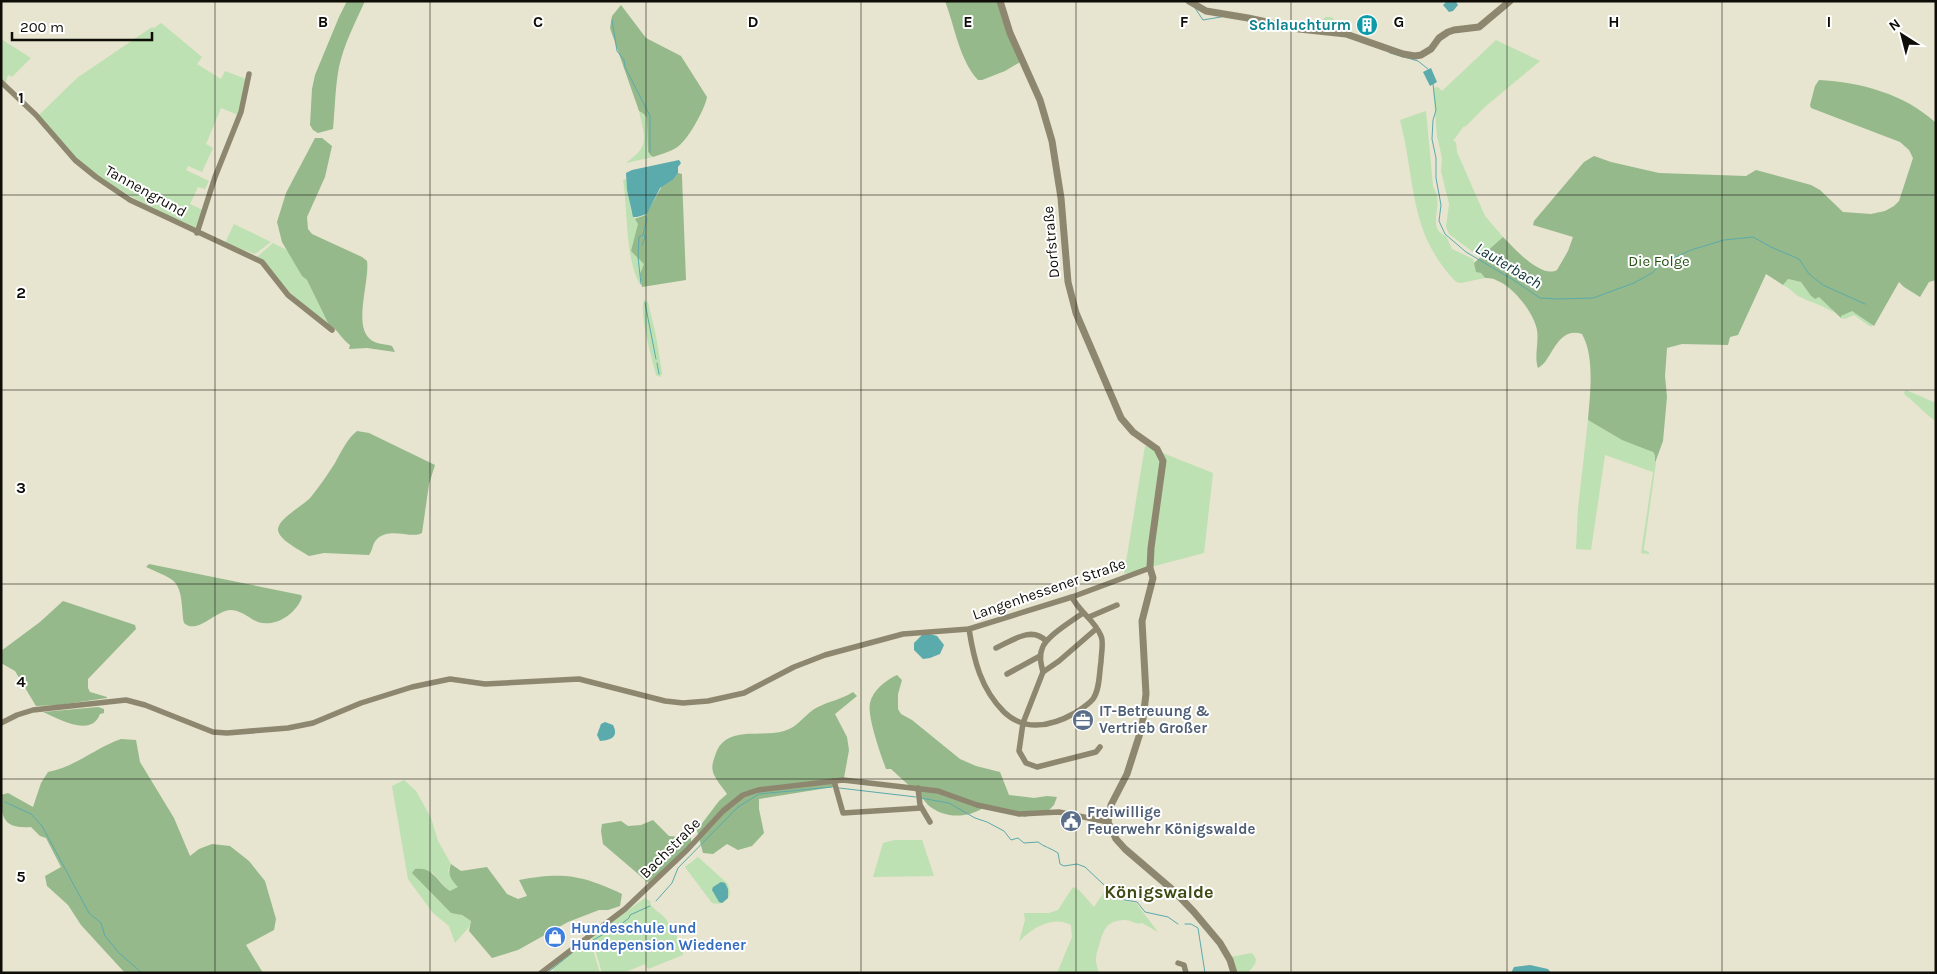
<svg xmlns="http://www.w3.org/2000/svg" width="1937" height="974" viewBox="0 0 1937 974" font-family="Karla,sans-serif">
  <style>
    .green { fill: #bde1b2 }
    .forest { fill: #95b98a }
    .water { fill: #5baaac }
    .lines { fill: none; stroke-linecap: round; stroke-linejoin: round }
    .stream { stroke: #5baaac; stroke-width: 1 }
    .minor { stroke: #8e8770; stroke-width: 5.5 }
    .tertiary { stroke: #8e8770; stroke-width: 7 }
    .grid { fill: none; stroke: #0f0d07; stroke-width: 1; stroke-opacity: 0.55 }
    .labels { text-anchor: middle; stroke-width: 4; stroke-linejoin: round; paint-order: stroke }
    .culture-label { font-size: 15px; font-weight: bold; fill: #0d838f; stroke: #fff; text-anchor: end }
    .street-label { font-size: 15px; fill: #0f0d07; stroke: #fff }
    .park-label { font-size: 15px; fill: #245312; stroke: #fff }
    .service-label { font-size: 15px; font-weight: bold; fill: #4e5e75; stroke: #fff; text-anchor: start }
    .shop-label { font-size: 15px; font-weight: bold; fill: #366cbe; stroke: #fff; text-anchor: start }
    .water-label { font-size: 16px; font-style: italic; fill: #0d3536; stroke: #fff }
    .quarter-label { font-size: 18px; font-weight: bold; fill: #3f4b12; stroke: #fff }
    .grid-label { font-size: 16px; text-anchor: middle; font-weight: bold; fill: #0f0d07; stroke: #fff; stroke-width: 4; stroke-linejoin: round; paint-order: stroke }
  </style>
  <rect width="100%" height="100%" fill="#e7e4cf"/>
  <g class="green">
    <polygon points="1326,17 1331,17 1335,20 1334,26 1331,24 1327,30 1321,28 1319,25 1321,21"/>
    <path d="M161 23 202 57 197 64 221 79 225 71 246 79 238 115 221 108 206 144 213 148 202 172 188 166 186 170 209 181 205 189 198 187 190 204 203 210 195 229C150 207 104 186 68 150 58 140 49 126 39 115L77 78 152 27 154 28Z"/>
    <polygon points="1,39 31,58 12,77 9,75 7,77 6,83 1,79"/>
    <polygon points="1496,40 1540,61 1486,106 1465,127 1464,126 1453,141 1456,142 1457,152 1485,216 1503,237 1481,258 1449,234 1446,227 1449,204 1441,171 1442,158 1437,136 1433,88 1438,87 1442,91"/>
    <path d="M639 111C641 113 644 113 646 115 651 121 648 146 650 156L653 157 626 163C649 146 646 141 639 111Z"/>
    <path d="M1426 111 1433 186C1434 190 1437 193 1437 197 1440 211 1428 229 1446 236L1452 249 1473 259 1477 272 1481 273 1485 278 1461 283 1456 282C1408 232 1416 181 1400 120Z"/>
    <path d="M626 179 631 211 635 218 645 216 644 266 640 284 642 287C625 265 628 208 623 180Z"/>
    <polygon points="234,224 271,242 255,254 225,243"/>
    <polygon points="273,243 287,250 302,276 307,280 329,325 287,290 257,257"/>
    <path d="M1787 279 1801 282 1811 296 1815 299 1819 296 1830 306 1834 313C1823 305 1812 303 1800 297 1794 294 1790 288 1783 285Z"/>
    <path d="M644 300 648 302 656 336 662 373 660 377 656 375C652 358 639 315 644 300Z"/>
    <polygon points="1853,304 1874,321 1871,327 1854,315 1845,319 1841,318 1841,316"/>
    <path d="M1906 390 1936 403V421C1929 418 1914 401 1905 395L1904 392Z"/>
    <polygon points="1588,420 1622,440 1646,448 1655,454 1655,463 1656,463 1644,548 1644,550 1649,552 1649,554 1641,553 1653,472 1605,455 1591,550 1576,549 1578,509"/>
    <polygon points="1145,446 1213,473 1204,553 1124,574"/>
    <polygon points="404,780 416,791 431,818 438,841 451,864 448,871 459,887 450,892 432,872 429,890 441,903 471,921 469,927 455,943 449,926 433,913 408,879 392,786"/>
    <polygon points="894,840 922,840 934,876 873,877 883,843"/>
    <path d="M698 857 728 884 730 894C726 903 720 905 712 903L685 867Z"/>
    <path d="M1073 887 1079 890 1094 907 1106 889 1119 900 1136 903 1158 932 1142 923C1135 925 1130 919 1123 920 1107 921 1104 929 1100 942 1096 956 1094 958 1099 973H1057L1072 937 1071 925C1053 915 1031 928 1019 942L1025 920 1024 913H1049L1058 910Z"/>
    <path d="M645 898 651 902 650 904C654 910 661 913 665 918 672 928 683 944 683 955L648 969 645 964 623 973H602L591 936Z"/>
    <polygon points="589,937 600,973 554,973 553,967"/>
    <polygon points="1252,953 1256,959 1255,964 1248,973 1235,973 1230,957"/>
  </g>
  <g class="forest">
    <path d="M347 1H365C355 23 344 44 339 67 335 88 335 109 333 129L318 133 313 130 310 125 312 89 315 75 339 17Z"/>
    <path d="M945 1H1000L1022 61 1005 71 982 80H978C959 59 955 27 945 1Z"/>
    <path d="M621 5 646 38 681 56 707 97C705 109 687 142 676 148 669 152 661 154 653 157L650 155 648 151 647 118 644 114 639 111 610 28 612 16Z"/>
    <path d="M1819 80C1860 82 1905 94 1936 123V280L1929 282 1920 297 1904 287 1899 282 1874 326 1852 311 1841 316V318L1819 297 1815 299 1811 296 1801 282 1788 279 1783 285 1766 274 1738 335 1730 337 1728 345 1682 344 1667 348 1665 376 1667 397 1663 441 1655 463V455L1653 452 1622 440 1588 420C1590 395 1595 357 1582 334 1556 326 1552 362 1538 368 1534 357 1539 342 1537 330 1534 311 1506 276 1485 278L1481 273 1476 272 1474 263 1503 237C1514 248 1541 279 1557 270L1568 251 1573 237 1533 225 1534 221 1584 162 1594 156 1611 162 1659 173 1746 176 1756 170 1811 185 1820 190 1843 212 1871 214 1885 211 1894 206 1899 201 1913 158 1909 150 1900 142 1811 108 1810 105 1815 86Z"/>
    <path d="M315 138H322L332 146 325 177 307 217 308 229 312 234 362 257 367 261C370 279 353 326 370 339 375 344 385 344 392 346L395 352 367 348 349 349 350 345C342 340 338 329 329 325L307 280 302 276 282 242 277 222 286 193Z"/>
    <polygon points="678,173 682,174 682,177 686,280 642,287 640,274 644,264 631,251 638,224 635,219 646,215 662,186 674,179"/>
    <path d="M357 431 369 433 435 465 429 484 422 533C412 539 391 527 378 538 372 543 373 550 369 555L324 553 309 556C301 551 277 539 278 529 279 518 303 506 311 497 319 487 328 474 335 463 341 452 347 439 357 431Z"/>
    <path d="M149 564 301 595 302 597C297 613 276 628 258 622 248 618 242 610 230 610 215 611 197 635 184 623 181 610 184 587 171 579 163 574 154 571 146 567Z"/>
    <polygon points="63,601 135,625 136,629 88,679 88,688 90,692 107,697 107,698 59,705 36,706 15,671 1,663 1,651 40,622"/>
    <path d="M897 675 902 680 898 694V709L901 714 912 720 960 759 976 766 1000 772 1009 795 1034 798 1047 796 1057 797 1054 805 1049 810 1025 817 1008 811 983 808C966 819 943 818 928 805 925 802 923 798 920 796 911 786 900 778 891 769H886C881 755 867 717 870 703 873 690 886 680 897 675Z"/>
    <path d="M853 692 857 696 835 714 847 737 849 750 844 778 833 787 759 799V809L764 833 752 846 738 850 727 844 713 854 703 853 697 830 719 801 727 794C723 788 715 779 713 772 711 765 714 759 716 753 726 725 762 738 784 731 799 727 805 713 818 707 830 701 842 699 853 692Z"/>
    <path d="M98 707 104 709V713L100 714C91 738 59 719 43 712Z"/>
    <path d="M121 739 136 740 140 762 174 818 190 856 199 849 212 844 230 846 249 861 265 881 276 919 274 930 246 945 263 973H125L81 925 68 905 47 886 45 876 61 867 46 838 40 836 31 827C4 829 1 818 1 795L8 793 33 807 41 783 48 772C75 767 95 748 121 739Z"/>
    <polygon points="653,820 669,836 691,838 691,846 651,885 603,844 601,831 602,824 621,821 628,826 641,825"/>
    <path d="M451 864 461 871 487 867 507 894 518 899 527 896 519 880C564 872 581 875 622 894L620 906 608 910H599L568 922 518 950 492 958 469 931 471 921 462 915 451 913 412 873 415 869C433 866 437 882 450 891L458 887C451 879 447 875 451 864Z"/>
  </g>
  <g class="water">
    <polygon points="1453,1 1456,2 1458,5 1453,11 1449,12 1443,5 1446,2"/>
    <polygon points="1431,68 1437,82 1430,86 1423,72"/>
    <polygon points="679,160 681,163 678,167 678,173 674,179 660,188 647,214 637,217 633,217 627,190 626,173 632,170"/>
    <polygon points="930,634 937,636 944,645 940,654 930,658 923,659 914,650 914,643 922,635"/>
    <path d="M605 722 613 725C619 737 611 740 600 741L597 735 601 724Z"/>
    <polygon points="721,882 725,883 728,889 728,898 722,903 719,902 712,890 713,887"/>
    <polygon points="1530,965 1548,969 1551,973 1511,973 1514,967"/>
  </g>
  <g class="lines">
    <g class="stream">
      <polyline points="1195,8 1203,20 1221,17"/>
      <polyline points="612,20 617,51 624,60 625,67 650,116 650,152"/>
      <polyline points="1284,29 1292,31"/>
      <polyline points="1390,53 1418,61 1428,69"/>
      <polyline points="1433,84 1436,110 1433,120 1432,139 1436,158 1436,178 1441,205 1439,221 1445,234 1466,252 1515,281 1540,298 1557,299 1593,298 1634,283 1652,273 1660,265 1669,260 1691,250 1724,240 1753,237 1771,247 1799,259 1809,274 1823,285 1865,304"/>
      <polyline points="642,245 645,238 644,234"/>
      <polyline points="641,284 638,257 639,237 643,235 647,218 645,216"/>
      <polyline points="645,303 656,359"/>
      <polyline points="657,363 659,374"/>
      <polyline points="839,788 916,797"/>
      <path d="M920 798 949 803 975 818 987 822 1004 831 1011 840 1018 838 1024 843 1038 842C1044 847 1051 848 1058 853L1060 864 1064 866 1077 864 1085 867 1119 899 1137 902 1145 912 1168 917 1178 924"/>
      <polyline points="5,802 31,814 42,826 89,913 101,923 105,936 119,953 142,973"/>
      <polyline points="656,901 672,883 678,868 738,807 759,794 832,787"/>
      <polyline points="1185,924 1191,924 1198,928 1205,973"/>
      <polyline points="579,948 620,925 629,918 630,915 650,906"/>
      <polyline points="547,973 572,953"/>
    </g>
    <g class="minor">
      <polyline points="1,82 36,115 75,160 96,177 130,200 262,262 288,295 332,330"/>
      <polyline points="197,233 215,177 241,112 249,74"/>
      <polyline points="1089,617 1117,605"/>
      <path d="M969 629C974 661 981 689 1004 712 1025 732 1052 726 1075 713 1081 709 1088 705 1093 699 1100 689 1099 674 1101 662 1101 655 1104 642 1101 636 1095 620 1079 612 1072 597"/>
      <polyline points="1096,629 1059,661 1043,672 1023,723 1019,751 1026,763 1037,767 1096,752 1100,747"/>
      <path d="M996 648C1013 640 1032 626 1046 641"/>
      <path d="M1043 672C1041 664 1039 656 1042 649 1045 637 1072 621 1083 613"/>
      <polyline points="1007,674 1040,656"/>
      <polyline points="1,723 17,715 33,710 126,700 145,705 213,732 227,733 288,728 313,723 361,703 412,687 450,679 485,684 579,679 665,701 683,703 708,701 744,693 794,667 825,655 903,634 969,629 1072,597 1150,568"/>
      <polyline points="834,781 843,813 921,808"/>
      <polyline points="918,788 920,805 930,822"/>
      <polyline points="1178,963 1184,965 1186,973"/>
      <polyline points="541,973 625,909 687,850 723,811 743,795 758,790 843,780 938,791 977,805 1019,814 1059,812 1108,822"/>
    </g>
    <g class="tertiary">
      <polyline points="1000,1 1010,33 1040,100 1052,141 1061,198 1068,282 1076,313 1121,418 1133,432 1157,449 1163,461 1151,548 1150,568 1153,578 1142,621 1146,694 1142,727 1127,774 1111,805 1108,822 1116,839 1125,849 1174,891 1194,912 1220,943 1230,960 1234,973"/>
      <polyline points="1189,1 1206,11 1248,18 1299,29 1346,34 1403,54 1415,56 1421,55 1431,49 1439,38 1448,32 1454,30 1479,27 1510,1"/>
    </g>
  </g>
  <path class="grid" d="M215 1V973M430 1V973M646 1V973M861 1V973M1076 1V973M1291 1V973M1507 1V973M1722 1V973M1 195H1936M1 390H1936M1 584H1936M1 779H1936"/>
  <defs>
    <g id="building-disc" transform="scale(1.125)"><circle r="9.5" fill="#0f9aa8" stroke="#fff"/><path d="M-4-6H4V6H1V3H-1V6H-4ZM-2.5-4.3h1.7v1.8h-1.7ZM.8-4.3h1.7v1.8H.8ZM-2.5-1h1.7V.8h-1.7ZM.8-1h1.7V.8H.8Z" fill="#fff"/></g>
    <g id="office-disc" transform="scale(1.125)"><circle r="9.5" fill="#5c6f8a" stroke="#fff"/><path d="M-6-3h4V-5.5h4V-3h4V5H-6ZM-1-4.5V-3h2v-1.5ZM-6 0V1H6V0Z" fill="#fff"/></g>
    <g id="civic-disc" transform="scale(1.125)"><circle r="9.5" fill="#5c6f8a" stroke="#fff"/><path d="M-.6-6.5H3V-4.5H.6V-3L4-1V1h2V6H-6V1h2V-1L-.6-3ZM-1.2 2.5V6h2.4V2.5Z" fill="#fff"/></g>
    <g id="shop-disc" transform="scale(1.125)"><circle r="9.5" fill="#3f7fe0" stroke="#fff"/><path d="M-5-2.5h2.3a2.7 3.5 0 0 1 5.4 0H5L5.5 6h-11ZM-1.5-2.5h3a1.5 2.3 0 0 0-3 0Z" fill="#fff"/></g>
  </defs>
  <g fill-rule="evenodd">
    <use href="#building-disc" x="1367" y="25"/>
    <use href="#office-disc" x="1083" y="720"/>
    <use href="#civic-disc" x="1071" y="821"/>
    <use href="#shop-disc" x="555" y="937"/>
  </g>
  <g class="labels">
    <g class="culture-label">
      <text x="1351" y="30">Schlauchturm</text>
    </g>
    <g class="street-label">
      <text transform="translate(146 191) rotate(29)" y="5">Tannengrund</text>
      <text transform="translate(1051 242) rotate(-95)" y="5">Dorfstraße</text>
      <text transform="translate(1049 589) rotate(-19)" y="5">Langenhessener Straße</text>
      <text transform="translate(670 848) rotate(-45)" y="5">Bachstraße</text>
    </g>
    <g class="park-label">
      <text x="1659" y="266">Die Folge</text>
    </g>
    <g class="service-label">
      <text x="1099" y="716">IT-Betreuung &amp;<tspan x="1099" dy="17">Vertrieb Großer</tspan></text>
      <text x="1087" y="817">Freiwillige<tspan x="1087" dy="17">Feuerwehr Königswalde</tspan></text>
    </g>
    <g class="shop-label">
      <text x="571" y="933">Hundeschule und<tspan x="571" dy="17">Hundepension Wiedener</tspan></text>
    </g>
    <g class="water-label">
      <text transform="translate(1509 265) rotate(31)" y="6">Lauterbach</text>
    </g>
    <g class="quarter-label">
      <text x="1159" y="898">Königswalde</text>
    </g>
  </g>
  <g class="grid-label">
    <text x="323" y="27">B</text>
    <text x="538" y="27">C</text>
    <text x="753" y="27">D</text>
    <text x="968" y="27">E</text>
    <text x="1184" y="27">F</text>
    <text x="1399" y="27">G</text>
    <text x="1614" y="27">H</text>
    <text x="1829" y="27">I</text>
    <text x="21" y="103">1</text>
    <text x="21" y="298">2</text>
    <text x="21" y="493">3</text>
    <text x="21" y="687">4</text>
    <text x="21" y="882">5</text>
  </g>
  <rect width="1937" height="974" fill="none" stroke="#0f0d07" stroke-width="5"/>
  <g transform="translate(1902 35) rotate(324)" stroke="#ffffff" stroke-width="4" paint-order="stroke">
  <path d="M0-4L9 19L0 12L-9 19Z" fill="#0f0d07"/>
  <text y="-8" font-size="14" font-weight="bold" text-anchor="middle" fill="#0f0d07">N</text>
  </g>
  <path d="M12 32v8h140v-8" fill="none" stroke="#0f0d07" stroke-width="2.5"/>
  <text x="20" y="32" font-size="15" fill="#0f0d07" stroke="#ffffff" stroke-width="4" paint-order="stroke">200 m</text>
</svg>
